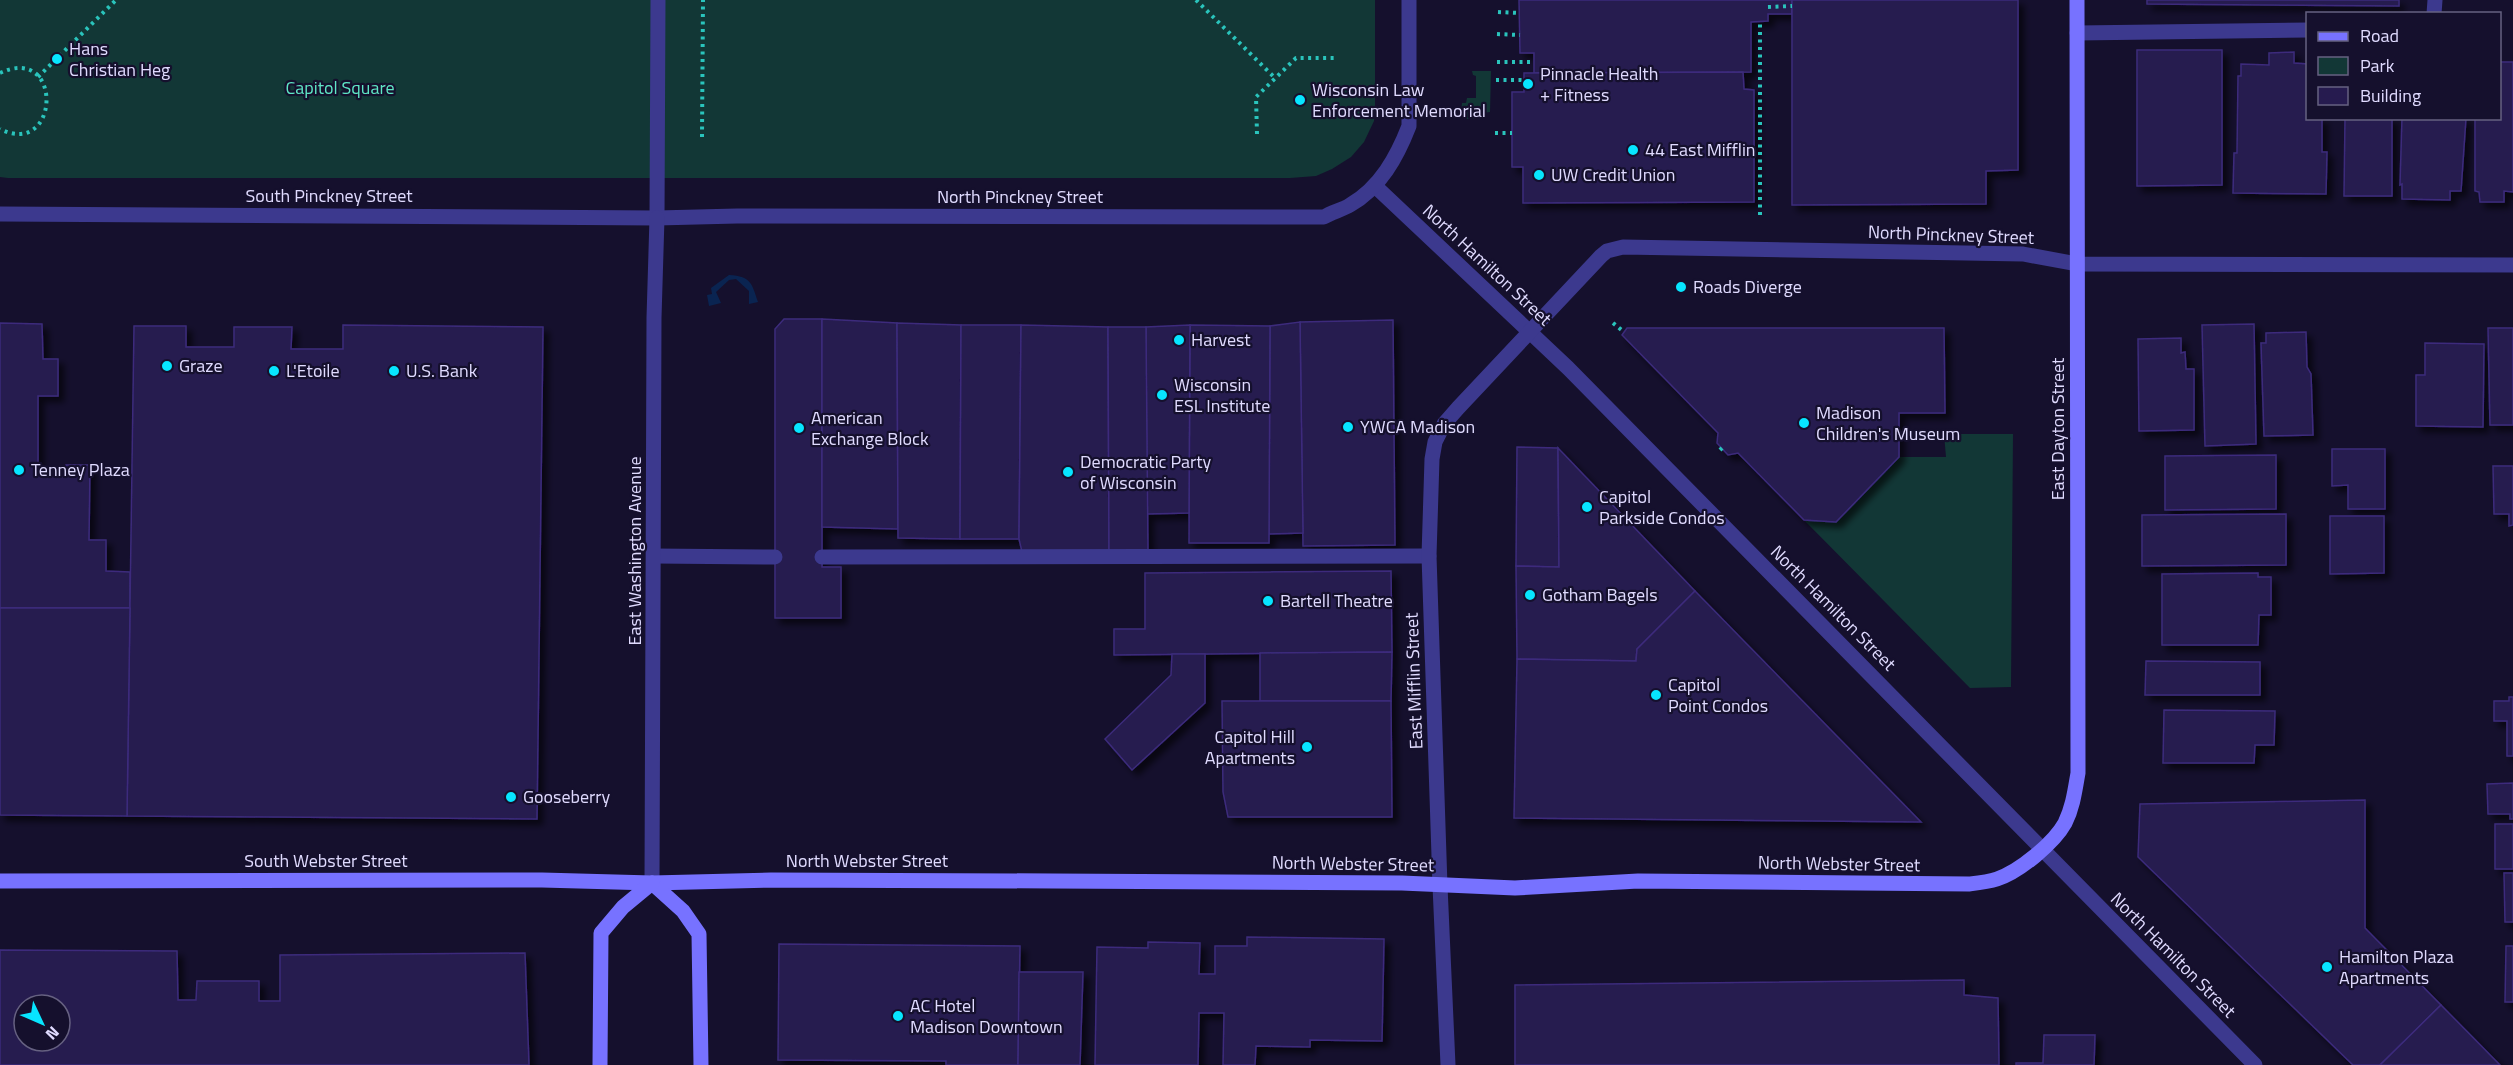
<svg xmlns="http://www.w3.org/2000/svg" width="2513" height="1065" viewBox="0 0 2513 1065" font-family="'Titillium Web',sans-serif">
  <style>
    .green { fill: #123736 }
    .water { fill: #0a2451 }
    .building { fill: #261b4f; stroke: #3c2c7c; stroke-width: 1.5; fill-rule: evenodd; filter: url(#shadow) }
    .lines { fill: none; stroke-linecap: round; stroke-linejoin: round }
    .path { stroke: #2ac4bc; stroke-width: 4; stroke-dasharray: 3 4.5; stroke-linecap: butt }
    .lane { stroke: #3c398e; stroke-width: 15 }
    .street { stroke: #3c398e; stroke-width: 15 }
    .secondary { stroke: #7772ff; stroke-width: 15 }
    .poi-dot { fill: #07e5ff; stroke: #15102d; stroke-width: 2 }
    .labels { text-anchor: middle; stroke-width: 4.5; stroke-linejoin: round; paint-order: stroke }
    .poi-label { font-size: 18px; fill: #e0dbff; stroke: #15102d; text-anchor: start }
    .park-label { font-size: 18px; fill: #5fe7c6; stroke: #15102d }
    .street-label { font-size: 18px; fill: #e0dbff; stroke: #15102d }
  </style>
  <defs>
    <filter id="shadow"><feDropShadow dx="5.5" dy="5.5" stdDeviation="3" flood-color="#0009"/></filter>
  </defs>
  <rect width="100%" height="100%" fill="#15102d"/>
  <g class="green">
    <polygon points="0,0 1375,0 1375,108 1374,121 1364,142 1351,157 1332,169 1316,176 1290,178 8,178 0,177"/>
    <polygon points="1472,71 1491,71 1490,112 1483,113 1482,119 1465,119 1465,114 1461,114 1462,103 1466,103 1467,98 1476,98 1476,76 1473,75"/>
    <polygon points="1944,434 2013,434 2011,687 1970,688 1804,520 1836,522 1899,457 1946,457"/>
  </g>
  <path class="water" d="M729 275C752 276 752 285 758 302L749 304V291L736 279 729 280 716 292 721 303 709 306 707 295 712 294 711 288Z"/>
  <g class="building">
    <polygon points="1519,0 1792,0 1792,14 1768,14 1768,21 1751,22 1751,72 1534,73 1534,53 1520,53"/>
    <polygon points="1792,0 2018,0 2018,170 1986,171 1986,204 1792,205"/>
    <polygon points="2147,0 2399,0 2399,6 2147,4"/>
    <polygon points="2137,50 2222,50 2222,185 2137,186"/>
    <polygon points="2294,52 2294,63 2308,64 2308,118 2322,118 2322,152 2327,152 2326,194 2233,193 2234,153 2237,153 2238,76 2241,76 2241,64 2269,65 2269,53"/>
    <polygon points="2500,62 2513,62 2513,192 2504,191 2504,202 2480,202 2479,192 2475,191 2475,118 2500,118"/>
    <polygon points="1743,72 1744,89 1754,90 1754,202 1523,203 1523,167 1512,167 1512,92 1524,92 1524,73"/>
    <polygon points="2345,118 2392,118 2392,196 2344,196"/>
    <polygon points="2402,118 2466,118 2461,191 2450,191 2450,200 2402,199 2402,184 2400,185"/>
    <polygon points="784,319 822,319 822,567 841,567 841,618 775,618 775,329"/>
    <polygon points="822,319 897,323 898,529 822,527"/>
    <polygon points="1393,320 1395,545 1303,546 1300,322"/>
    <polygon points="1300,322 1303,533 1269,534 1270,326"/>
    <polygon points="0,323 42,324 43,359 58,359 58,396 38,396 38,474 66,474 66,465 90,465 89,540 106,540 106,571 130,572 130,608 0,608"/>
    <polygon points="897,323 961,325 960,539 898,538"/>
    <polygon points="2254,324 2256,444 2205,446 2202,325"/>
    <polygon points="343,325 543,327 537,819 127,816 134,326 186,326 186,347 234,347 234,327 292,327 291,349 343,349"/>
    <polygon points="961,325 1021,325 1019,539 960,539"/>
    <polygon points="1021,325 1108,327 1109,552 1022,552 1019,539"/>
    <polygon points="1190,325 1270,326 1269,543 1189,543"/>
    <polygon points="1190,325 1189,513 1147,514 1146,327"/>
    <polygon points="1108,327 1146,327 1148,553 1109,552"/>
    <polygon points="1627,328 1944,328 1945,413 1899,413 1899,457 1836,522 1804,520 1738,453 1728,455 1717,443 1718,433 1622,335"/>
    <polygon points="2488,328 2513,328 2513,425 2490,425"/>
    <polygon points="2306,332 2307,367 2311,374 2313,435 2264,436 2261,343 2266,343 2266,333"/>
    <polygon points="2181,338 2181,353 2185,352 2186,369 2194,369 2194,430 2139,431 2138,339"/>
    <polygon points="2425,343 2484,344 2483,427 2416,426 2416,375 2425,375"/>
    <polygon points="1517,447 1558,448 1559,567 1516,566"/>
    <polygon points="1558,448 1695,591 1637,649 1636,661 1517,659 1516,566 1559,567"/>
    <polygon points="2332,449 2385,449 2385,509 2348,509 2348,485 2332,486"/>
    <polygon points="2276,455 2276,509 2165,510 2165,456"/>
    <polygon points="2493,466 2513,466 2513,525 2509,526 2509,514 2494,514"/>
    <polygon points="2286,514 2286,565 2142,566 2142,515"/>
    <polygon points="2330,516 2384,516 2384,573 2330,574"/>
    <polygon points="1391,571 1392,652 1114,655 1114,629 1145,629 1145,573"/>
    <polygon points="2258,573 2258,577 2271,577 2271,615 2259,615 2258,645 2162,645 2162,574"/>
    <polygon points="1695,591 1830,729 1921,822 1514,818 1517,659 1636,661 1637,649"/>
    <polygon points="0,608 130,608 127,816 0,815"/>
    <polygon points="1392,652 1391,701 1260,701 1260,653"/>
    <polygon points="1172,654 1205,654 1205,703 1132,770 1105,739 1171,675"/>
    <polygon points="2146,661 2260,662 2260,695 2145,695"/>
    <polygon points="2509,697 2513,697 2513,756 2507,756 2507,721 2494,721 2494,701 2509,701"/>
    <polygon points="1222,701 1391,701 1392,817 1228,817 1223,792"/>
    <polygon points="2164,710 2275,711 2274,745 2255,745 2254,763 2163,763"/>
    <polygon points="2513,783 2513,819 2510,819 2510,814 2488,814 2487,784"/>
    <polygon points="2365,800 2365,928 2441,1005 2380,1065 2353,1065 2138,857 2140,804"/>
    <rect x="2495" y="824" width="18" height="45"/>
    <polygon points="2504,873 2513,873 2513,922 2505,922"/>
    <polygon points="1247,937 1384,939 1382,1041 1310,1040 1310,1047 1256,1046 1255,1065 1223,1065 1224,1013 1199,1013 1198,1065 1095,1065 1097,947 1148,948 1148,942 1200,943 1199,974 1215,974 1215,946 1247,946"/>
    <polygon points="779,944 1020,946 1018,1065 946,1065 946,1061 778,1060"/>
    <polygon points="2506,946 2513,946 2513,1002 2505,1002"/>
    <path d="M0 950 177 951 178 1000H196L197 981H259V1001H280V955L525 953 529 1065H0ZM24 1005H60V1041H24Z"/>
    <polygon points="1019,972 1083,972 1080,1065 1018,1065"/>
    <polygon points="1964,980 1964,995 1998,998 1999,1065 1515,1065 1515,985"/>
    <polygon points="2441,1005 2500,1065 2380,1065"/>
    <polygon points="2044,1035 2095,1035 2094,1065 2016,1065 2016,1063 2043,1063"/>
  </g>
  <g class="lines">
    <g class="path">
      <polyline points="1196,0 1275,78"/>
      <polyline points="1768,7 1792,6"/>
      <polyline points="1498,12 1519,13"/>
      <polyline points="1497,34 1520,35"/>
      <polyline points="1497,62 1534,62"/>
      <path d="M0 73C64 43 60 159 0 129"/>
      <polyline points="38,77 116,0"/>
      <polyline points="1496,80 1524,80"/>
      <polyline points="1495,133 1512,133"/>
      <polyline points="1257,134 1256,97 1296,58 1335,58"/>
      <polyline points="702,137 703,0"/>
      <polyline points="1760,215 1760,21"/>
      <polyline points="1613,323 1624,332"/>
      <polyline points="1720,450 1722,448"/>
    </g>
    <g class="lane">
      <polyline points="2434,14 2435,0"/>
      <polyline points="2077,33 2308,30"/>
      <polyline points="657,218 658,0"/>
      <polyline points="654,556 775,557"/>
      <polyline points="822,557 1429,556"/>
    </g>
    <g class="street">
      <polyline points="1375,186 1568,368 2255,1065"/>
      <path d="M0 214 657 218 737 216 1324 217C1332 212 1342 210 1350 205 1380 188 1397 157 1409 126V0"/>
      <polyline points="652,883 654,318 657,218"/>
      <polyline points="1448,1065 1440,886 1429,556 1432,459 1435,442 1444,424 1458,408 1601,256 1607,251 1623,247 2023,254 2077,264 2513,265"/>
    </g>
    <g class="secondary">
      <path d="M0 881 542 880 652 883 771 880 1053 881 1402 883 1515 888 1638 881 1969 884C1978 883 1988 882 1997 879 2019 872 2054 843 2065 823 2073 807 2075 790 2078 773L2077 0"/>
      <polyline points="652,883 683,911 699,934 701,1065"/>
      <polyline points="600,1065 601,933 623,907 652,883"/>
    </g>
  </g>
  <g class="poi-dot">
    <circle cx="57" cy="59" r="6"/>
    <circle cx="1528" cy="84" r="6"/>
    <circle cx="1300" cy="100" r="6"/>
    <circle cx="1633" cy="150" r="6"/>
    <circle cx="1539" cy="175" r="6"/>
    <circle cx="1681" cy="287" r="6"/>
    <circle cx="1179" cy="340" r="6"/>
    <circle cx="167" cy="366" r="6"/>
    <circle cx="274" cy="371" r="6"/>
    <circle cx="394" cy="371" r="6"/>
    <circle cx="1162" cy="395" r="6"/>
    <circle cx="1804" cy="423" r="6"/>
    <circle cx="1348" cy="427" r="6"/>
    <circle cx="799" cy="428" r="6"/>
    <circle cx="19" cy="470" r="6"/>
    <circle cx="1068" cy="472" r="6"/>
    <circle cx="1587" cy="507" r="6"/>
    <circle cx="1530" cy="595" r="6"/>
    <circle cx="1268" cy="601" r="6"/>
    <circle cx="1656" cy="695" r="6"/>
    <circle cx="1307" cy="747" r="6"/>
    <circle cx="511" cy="797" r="6"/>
    <circle cx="2327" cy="967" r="6"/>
    <circle cx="898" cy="1016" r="6"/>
  </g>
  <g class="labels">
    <g class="poi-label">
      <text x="69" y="55">Hans<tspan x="69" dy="21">Christian Heg</tspan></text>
      <text x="1540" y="80">Pinnacle Health<tspan x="1540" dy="21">+ Fitness</tspan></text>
      <text x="1312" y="96">Wisconsin Law<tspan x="1312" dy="21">Enforcement Memorial</tspan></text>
      <text x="1645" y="156">44 East Mifflin</text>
      <text x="1551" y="181">UW Credit Union</text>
      <text x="1693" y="293">Roads Diverge</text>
      <text x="1191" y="346">Harvest</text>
      <text x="179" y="372">Graze</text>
      <text x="286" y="377">L'Etoile</text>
      <text x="406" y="377">U.S. Bank</text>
      <text x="1174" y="391">Wisconsin<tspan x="1174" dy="21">ESL Institute</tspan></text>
      <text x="1816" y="419">Madison<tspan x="1816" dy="21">Children's Museum</tspan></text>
      <text x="811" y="424">American<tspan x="811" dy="21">Exchange Block</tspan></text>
      <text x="1360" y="433">YWCA Madison</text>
      <text x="1080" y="468">Democratic Party<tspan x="1080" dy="21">of Wisconsin</tspan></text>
      <text x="31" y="476">Tenney Plaza</text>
      <text x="1599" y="503">Capitol<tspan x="1599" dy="21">Parkside Condos</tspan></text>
      <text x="1542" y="601">Gotham Bagels</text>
      <text x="1280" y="607">Bartell Theatre</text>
      <text x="1668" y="691">Capitol<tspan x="1668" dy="21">Point Condos</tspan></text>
      <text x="1295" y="743" text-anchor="end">Capitol Hill<tspan x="1295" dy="21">Apartments</tspan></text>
      <text x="523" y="803">Gooseberry</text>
      <text x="2339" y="963">Hamilton Plaza<tspan x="2339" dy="21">Apartments</tspan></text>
      <text x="910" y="1012">AC Hotel<tspan x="910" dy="21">Madison Downtown</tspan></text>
    </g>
    <g class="park-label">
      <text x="340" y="94">Capitol Square</text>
    </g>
    <g class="street-label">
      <text x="329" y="202">South Pinckney Street</text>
      <text x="1020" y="203">North Pinckney Street</text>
      <text transform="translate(1951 235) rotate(2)" y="6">North Pinckney Street</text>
      <text transform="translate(1487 265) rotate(43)" y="6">North Hamilton Street</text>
      <text transform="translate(2058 429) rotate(-90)" y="6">East Dayton Street</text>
      <text transform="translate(635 551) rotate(-90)" y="6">East Washington Avenue</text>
      <text transform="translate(1833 608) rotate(45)" y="6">North Hamilton Street</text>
      <text transform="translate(1414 681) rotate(-92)" y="6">East Mifflin Street</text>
      <text x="326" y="867">South Webster Street</text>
      <text x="867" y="867">North Webster Street</text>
      <text transform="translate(1353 864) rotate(1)" y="6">North Webster Street</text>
      <text transform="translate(1839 864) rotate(1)" y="6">North Webster Street</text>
      <text transform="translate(2173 955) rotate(45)" y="6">North Hamilton Street</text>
    </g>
  </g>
  <rect x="2306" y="12" width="195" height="108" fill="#15102d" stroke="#666181" stroke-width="1.5"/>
  <rect x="2318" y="32" width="30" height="9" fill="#7772ff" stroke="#666181" stroke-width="1.5"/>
  <text x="2360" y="42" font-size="18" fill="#e0dbff">Road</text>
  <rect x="2318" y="57" width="30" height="18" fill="#123736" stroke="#666181" stroke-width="1.5"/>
  <text x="2360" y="72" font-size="18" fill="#e0dbff">Park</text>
  <rect x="2318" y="87" width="30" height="18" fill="#261b4f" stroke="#666181" stroke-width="1.5"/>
  <text x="2360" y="102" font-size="18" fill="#e0dbff">Building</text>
  <g transform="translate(42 1023) rotate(134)"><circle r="28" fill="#15102d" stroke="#666181" stroke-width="1.5"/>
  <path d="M0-4.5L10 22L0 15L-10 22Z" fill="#07e5ff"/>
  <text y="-9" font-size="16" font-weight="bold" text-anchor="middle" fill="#e0dbff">N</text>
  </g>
</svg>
